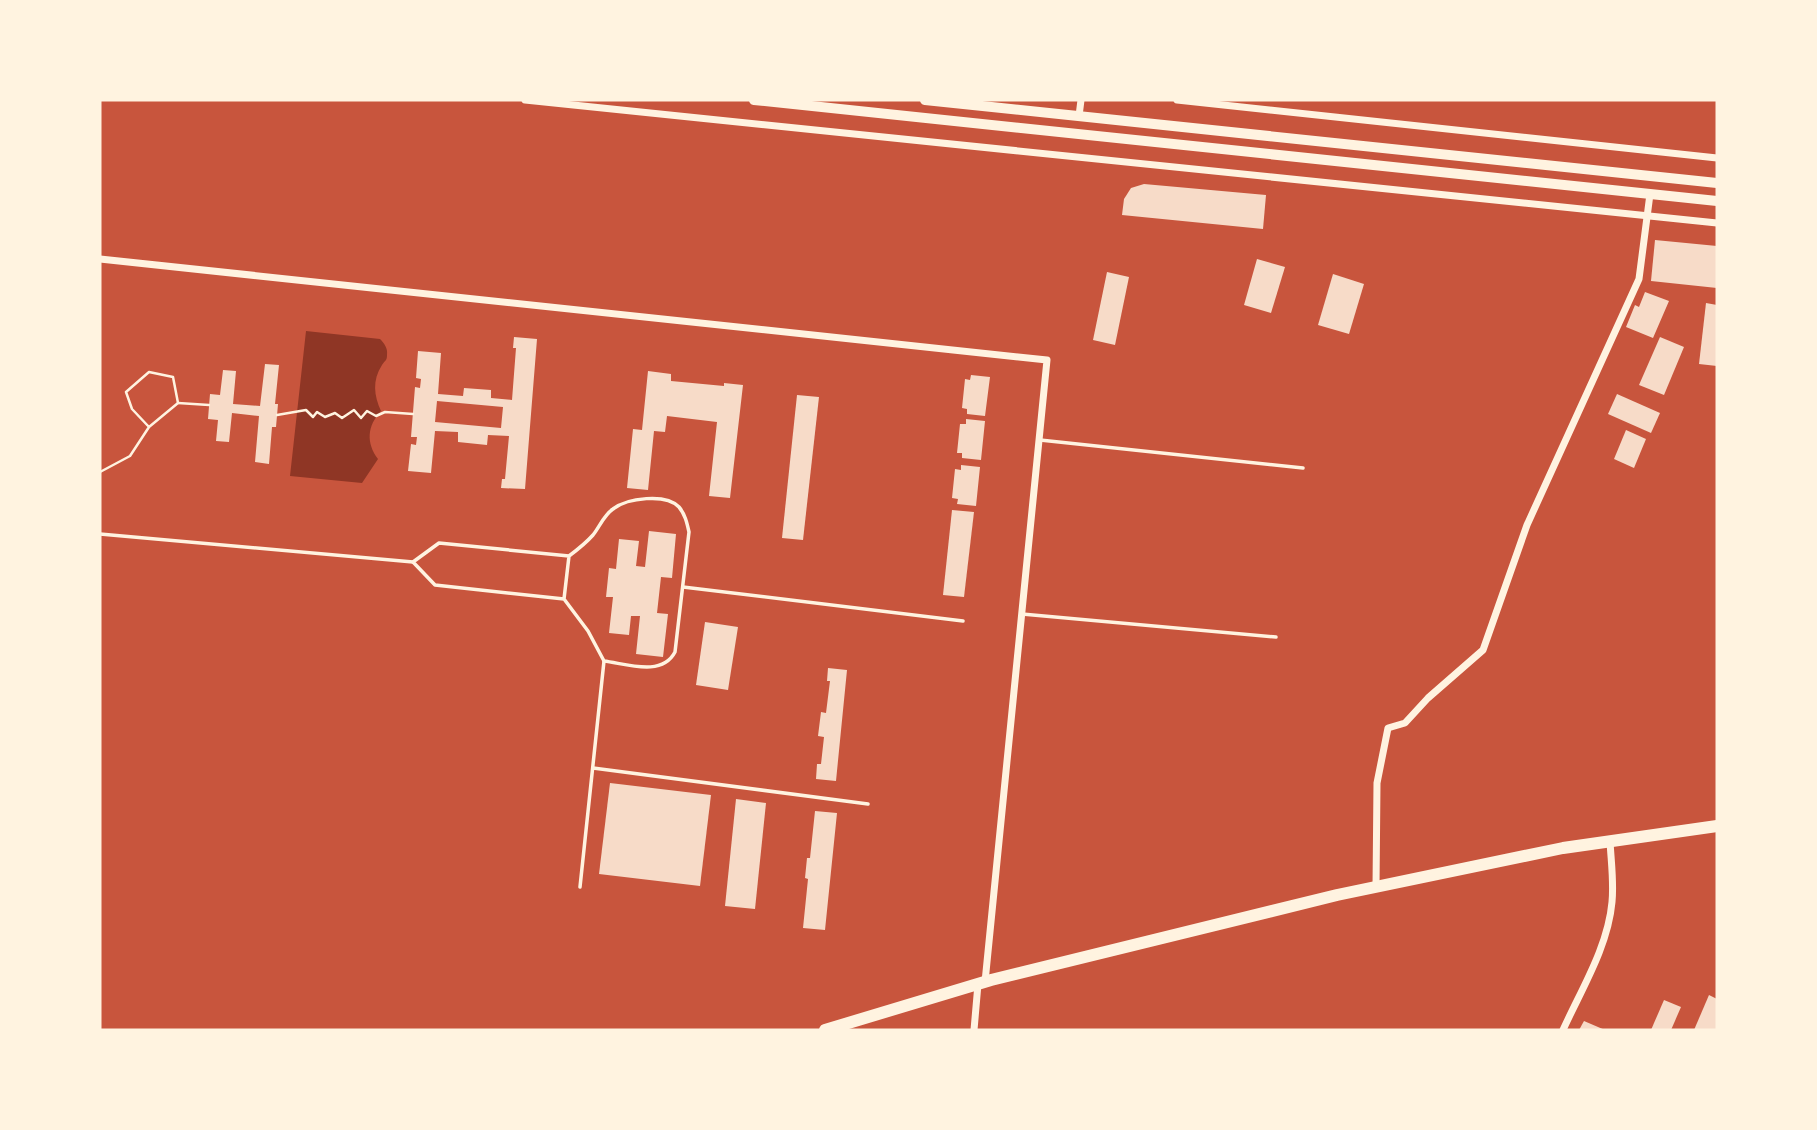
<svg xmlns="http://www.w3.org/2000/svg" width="1817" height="1130" viewBox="0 0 1817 1130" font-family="'DM Sans',sans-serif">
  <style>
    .water { fill: #8f3625 }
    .building { fill: #f7dbc8; fill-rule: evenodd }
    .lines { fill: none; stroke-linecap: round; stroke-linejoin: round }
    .path { stroke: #fff3e0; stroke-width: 2.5 }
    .service { stroke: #fff3e0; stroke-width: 3.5 }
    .minor { stroke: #fff3e0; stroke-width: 7 }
    .secondary { stroke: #fff3e0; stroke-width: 10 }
    .trunk { stroke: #fff3e0; stroke-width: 12 }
  </style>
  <rect width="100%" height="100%" fill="#c8553d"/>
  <path class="water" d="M306 331 380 339C384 343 388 348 387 355 387 361 385 360 382 365 372 380 374 396 381 411 367 426 366 443 378 459L362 483 290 476Z"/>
  <g class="building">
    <polygon points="1144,184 1266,195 1263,229 1122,215 1124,199 1131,188"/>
    <polygon points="1655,240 1717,246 1717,288 1651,281"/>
    <polygon points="1257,259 1285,267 1271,313 1244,305"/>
    <polygon points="1107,272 1129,277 1115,345 1093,340"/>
    <polygon points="1333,274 1364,284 1349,334 1318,325"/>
    <polygon points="1645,292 1669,301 1653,338 1626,327 1635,305 1639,307"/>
    <polygon points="1706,303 1717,305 1717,366 1699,364"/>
    <path d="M514 337 537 339 525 489 501 488 502 479H505L509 436 488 435 487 445 458 442V432L435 431 431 473 408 471 411 444 416 445 417 437H411L415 387 420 388 421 379 416 378 418 351 441 353 438 394 463 396 464 388 491 390V398L512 400 516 348H513ZM437 401 503 407 501 428 435 422Z"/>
    <polygon points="1660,337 1684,347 1664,395 1639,385"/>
    <polygon points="265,364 279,365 275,404 278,404 276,427 272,427 269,464 255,462 259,416 232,413 229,442 216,441 218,420 208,419 210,394 220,395 223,370 236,371 233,404 260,406"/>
    <polygon points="648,371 671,374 671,381 724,386 724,383 743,385 730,498 709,496 717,422 667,416 665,432 654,431 648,490 627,488 633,429 642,430"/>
    <polygon points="971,375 990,377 985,416 967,414 967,409 962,408 965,379 970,380"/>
    <polygon points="1617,394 1660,413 1651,433 1608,414"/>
    <polygon points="797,395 819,397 803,540 782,538"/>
    <polygon points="966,419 985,421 981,460 962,458 962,453 957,453 960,424 966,424"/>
    <polygon points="1626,430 1646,439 1634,468 1614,459"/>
    <polygon points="961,465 980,467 976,506 957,504 958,499 952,498 955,469 961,470"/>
    <polygon points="952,510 974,512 964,597 943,595"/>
    <polygon points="649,531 676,534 672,578 661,577 657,613 668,614 663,657 636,654 640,616 631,616 629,635 609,633 613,597 606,597 609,568 616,569 619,539 639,541 636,566 645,567"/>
    <polygon points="705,622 738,627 728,690 696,685"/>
    <polygon points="828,668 847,670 836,781 816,779 817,764 821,764 824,737 818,736 821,712 826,713 830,681 827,681"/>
    <polygon points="610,783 711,795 700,886 599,874"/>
    <polygon points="736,799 766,803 755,909 725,906"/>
    <polygon points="815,811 837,813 825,930 803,928 808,879 805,878 807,858 810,858"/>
    <polygon points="1709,995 1717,999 1717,1030 1694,1030"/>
    <polygon points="1664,1000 1681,1007 1671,1030 1651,1030"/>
    <polygon points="1584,1021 1605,1030 1579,1030"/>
  </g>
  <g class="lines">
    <g class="path">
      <polyline points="178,403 209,405"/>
      <polyline points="277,415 306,410 313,417 317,412 325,417 335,413 342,418 354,410 361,418 367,411 376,416 385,412 413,414"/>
      <polyline points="100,472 130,456 149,427 178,403 173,377 149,372 126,392 132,409 149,427"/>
    </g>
    <g class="service">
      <polyline points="1040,440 1303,468"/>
      <polyline points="100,534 413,562"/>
      <polyline points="683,587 963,621"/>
      <path d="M564 599 588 631 604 661C627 664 662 677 675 652L689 532C687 523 685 514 679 507 666 493 627 498 613 509 604 515 600 526 593 535 586 543 577 550 569 556L439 543 413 562 435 585 564 599 569 556"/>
      <polyline points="1022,614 1276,637"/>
      <polyline points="593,768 868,804"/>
      <polyline points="580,887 604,661"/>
    </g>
    <g class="minor">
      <polyline points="525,100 1717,223"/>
      <polyline points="1177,100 1717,158"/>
      <polyline points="1079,116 1081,100"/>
      <polyline points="100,259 1047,360 985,982"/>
      <polyline points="1376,887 1377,783 1388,728 1405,723 1428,698 1483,650 1527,525 1639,279 1650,194"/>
      <polyline points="974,1030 978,984"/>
      <path d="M1563 1030C1581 990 1608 947 1612 902 1614 882 1611 861 1610 841"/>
    </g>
    <g class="secondary">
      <polyline points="754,100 1717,201"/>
      <polyline points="925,100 1717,183"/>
    </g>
    <polyline class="trunk" points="825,1030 991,980 1337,895 1563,848 1717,826"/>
  </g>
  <rect width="1817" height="1130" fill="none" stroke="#fff3e0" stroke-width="203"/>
</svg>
